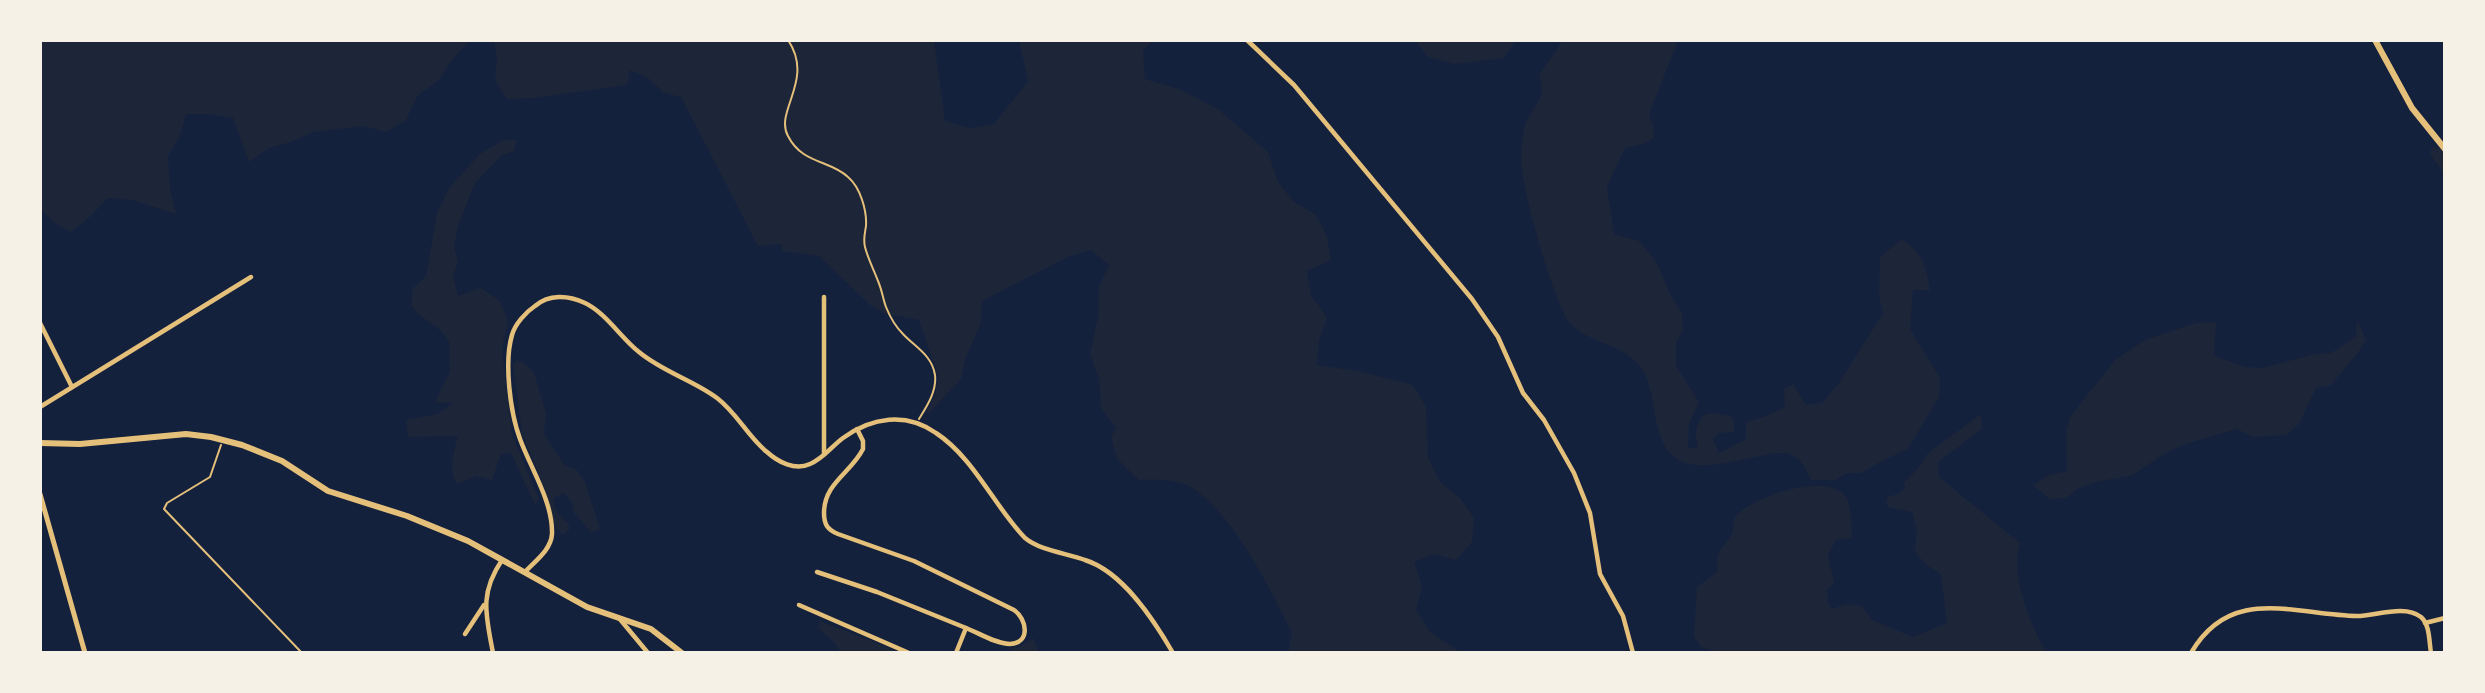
<svg xmlns="http://www.w3.org/2000/svg" width="2485" height="693" viewBox="0 0 2485 693" font-family="Barlow,sans-serif">
  <style>
    .green { fill: #1d2539 }
    .lines { fill: none; stroke-linecap: round; stroke-linejoin: round }
    .path { stroke: #e5c07b; stroke-width: 2 }
    .minor { stroke: #e5c07b; stroke-width: 4.5 }
    .tertiary { stroke: #e5c07b; stroke-width: 5 }
    .secondary { stroke: #e5c07b; stroke-width: 6 }
  </style>
  <rect width="100%" height="100%" fill="#14213d"/>
  <g class="green">
    <polygon points="40,40 470,40 453,59 438,81 418,95 406,120 386,132 364,126 313,132 291,142 269,148 249,162 233,118 210,114 186,114 180,136 168,156 170,188 176,214 132,200 108,198 91,216 71,232 53,222 40,208"/>
    <path d="M494 40H934L945 121 969 128 994 124 1028 81 1019 40H1153L1143 51 1145 79 1179 89 1218 109 1268 152 1278 182 1294 202 1315 214 1327 236 1331 260 1307 271 1311 295 1327 317 1319 341 1317 365 1357 371 1413 385 1426 407 1428 457 1440 482 1460 498 1474 518 1472 542 1456 560 1434 554 1414 562 1422 586 1416 610 1430 632 1462 653H1288L1292 633C1271 591 1232 512 1192 488 1176 478 1156 480 1139 480L1117 459 1111 437 1116 428 1101 408 1099 379 1090 354 1098 317 1099 286 1109 265 1091 250 1070 256 982 301 981 323 966 357 961 379 929 413 927 411 934 398 939 378 919 320 886 314 870 305 819 256 782 251 781 244 758 246 681 97 664 93 648 78 630 70 627 85 533 98 507 99 495 81 497 59Z"/>
    <polygon points="1415,40 1516,40 1504,58 1455,64 1428,57"/>
    <path d="M1563 40H1678L1649 115 1653 124 1654 138 1643 144 1625 148 1607 187 1614 234 1639 241 1656 261 1671 296 1682 313 1683 330 1676 343V366L1699 402 1689 424 1688 448 1698 447C1694 434 1696 426 1703 415L1712 413 1731 416 1734 423V432L1719 433 1713 439 1719 453 1746 439V422L1764 417 1785 407 1784 389 1793 384 1806 405 1822 403 1839 383 1883 313 1879 296 1880 257 1902 239C1924 255 1925 264 1930 290H1913L1910 329 1940 378 1939 397 1908 449 1882 461 1861 473H1846L1836 480H1811C1806 470 1803 460 1792 455 1774 445 1715 475 1683 462 1648 447 1660 394 1641 368 1623 342 1588 344 1570 323 1554 305 1521 186 1521 161 1521 151 1522 139 1524 129 1526 116 1540 104 1542 91 1542 87 1540 80 1539 75Z"/>
    <path d="M503 140H516L514 151 501 156 475 183 458 226 454 247 458 262 453 276 458 296 481 288 500 301 508 321 502 349 512 435 539 499 535 505 511 453 501 454 492 480 476 476 457 484C448 469 454 451 458 436L408 437 406 420 437 414 453 403 435 402 450 371 449 341 440 330 417 313 411 305 413 288 426 276 437 213 449 188 480 154Z"/>
    <polygon points="2432,147 2441,148 2445,152 2445,175 2430,154"/>
    <polygon points="2357,320 2366,340 2357,354 2331,385 2316,388 2299,424 2286,435 2253,437 2237,429 2182,445 2162,455 2133,475 2096,482 2079,488 2066,498 2049,499 2033,485 2049,475 2067,471 2066,431 2070,417 2115,360 2145,340 2196,323 2216,322 2214,356 2246,367 2263,368 2314,354 2331,353 2356,337"/>
    <path d="M517 360 523 362 534 372 546 414 544 434 565 466 576 469 585 482 600 529 591 532 574 513 572 503 564 493 554 498C552 510 561 517 569 524V530L563 535 556 528 544 487 522 433 513 365Z"/>
    <path d="M1981 414 1982 429 1938 462 1939 477 2020 543C2010 579 2030 621 2046 653H1721L1701 647 1694 636 1697 587 1717 572C1718 567 1716 560 1718 556 1720 547 1729 541 1732 533 1735 525 1731 519 1739 513 1757 496 1826 472 1845 496 1852 505 1851 526 1852 538L1836 540 1828 555 1834 583 1827 590 1828 603 1832 609 1846 604 1862 606 1872 620 1913 637 1947 623 1941 575 1923 562 1915 551 1917 531 1912 512 1888 507 1886 502 1888 497 1900 493 1905 488 1904 483 1919 467 1928 453Z"/>
    <polygon points="820,621 890,648 898,653 841,653 835,643 819,629"/>
    <polygon points="1033,638 1039,653 1014,653 1010,648 1019,647"/>
  </g>
  <g class="lines">
    <g class="path">
      <path d="M788 40C815 80 774 111 788 136 802 164 830 160 848 177 860 187 867 210 866 226 865 233 863 239 865 247 868 259 874 270 878 281 882 290 883 299 886 307 890 317 895 326 903 334 915 347 932 355 935 375 937 391 927 406 919 419"/>
      <polyline points="221,445 210,477 167,503 164,509 302,653"/>
    </g>
    <g class="minor">
      <polyline points="1247,40 1294,85 1472,299 1498,337 1523,393 1544,420 1574,473 1590,513 1600,574 1623,616 1633,653"/>
      <polyline points="824,297 824,453"/>
      <polyline points="40,323 72,387"/>
      <polyline points="40,407 251,277"/>
      <path d="M857 429 863 441V449C851 473 824 483 824 513 824 525 828 530 838 534L914 561 1014 610C1027 619 1031 643 1010 644 996 644 979 633 966 628L956 653"/>
      <path d="M525 572C535 561 551 550 552 534 553 502 531 469 520 439 510 412 504 362 512 335 515 324 526 312 535 306 549 294 568 295 585 303 606 313 621 338 639 352 663 372 693 380 717 398 737 413 748 437 767 452 778 462 795 471 810 464 823 459 832 446 843 438 872 417 906 412 936 433 974 458 994 506 1025 538 1041 551 1066 553 1085 560 1123 572 1154 620 1173 653"/>
      <polyline points="817,572 877,592 966,628"/>
      <polyline points="799,605 909,653"/>
      <polyline points="619,618 648,653"/>
      <polyline points="2425,623 2445,618"/>
      <polyline points="465,634 484,605"/>
      <path d="M493 653C486 615 479 594 502 560"/>
      <path d="M2191 653C2231 584 2295 615 2357 616 2375 616 2405 604 2421 617 2430 625 2429 641 2431 653"/>
    </g>
    <polyline class="tertiary" points="40,494 85,653"/>
    <g class="secondary">
      <polyline points="2375,40 2412,108 2445,149"/>
      <polyline points="40,443 80,444 186,434 211,437 242,445 282,461 328,491 407,516 468,541 587,607 651,629 682,653"/>
    </g>
  </g>
  <rect width="2485" height="693" fill="none" stroke="#f6f1e7" stroke-width="84"/>
</svg>
